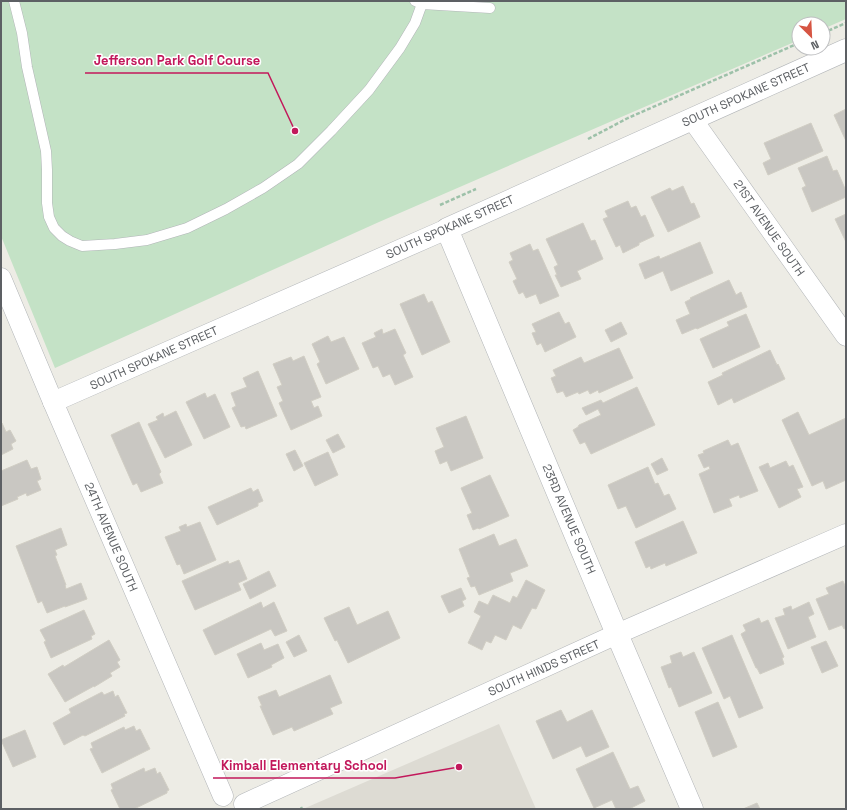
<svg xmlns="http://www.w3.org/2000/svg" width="847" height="810" viewBox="0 0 847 810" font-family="'Space Grotesk',sans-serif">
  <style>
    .education { fill: #dddbd3 }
    .green { fill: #c4e2c6 }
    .building { fill: #c9c7c2; stroke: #d1cec4 }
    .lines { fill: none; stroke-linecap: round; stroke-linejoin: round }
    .service-casing { stroke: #b2b5b8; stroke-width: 11 }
    .minor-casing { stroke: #b2b5b8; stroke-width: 21 }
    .tertiary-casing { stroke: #b2b5b8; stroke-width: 23 }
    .path { stroke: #9dc1a9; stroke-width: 2.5; stroke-dasharray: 4 2; stroke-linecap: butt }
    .service { stroke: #fff; stroke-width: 10 }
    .minor { stroke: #fff; stroke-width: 20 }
    .tertiary { stroke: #fff; stroke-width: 22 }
    .labels { text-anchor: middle; stroke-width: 3; stroke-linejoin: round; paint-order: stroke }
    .street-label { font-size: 12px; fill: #5d6064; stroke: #fff }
    .leader { fill: none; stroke: #c2185b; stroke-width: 1.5 }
    .callout-dot { fill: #c2185b; stroke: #fff; stroke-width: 1.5 }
    .callout-label { font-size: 13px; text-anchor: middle; font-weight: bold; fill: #c2185b; stroke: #fff; stroke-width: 3; stroke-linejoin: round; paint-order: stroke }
  </style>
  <rect width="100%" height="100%" fill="#edece5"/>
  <polygon class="education" points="499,724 536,809 303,809"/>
  <polygon class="green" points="1,1 846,1 846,19 823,29 823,24 799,24 799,40 379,222 55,368 1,236"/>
  <g class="building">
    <polygon points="846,109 846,141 834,115"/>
    <polygon points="811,123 823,151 768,175 763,163 771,159 764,143"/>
    <polygon points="827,156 833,171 837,170 846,191 846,197 812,212 802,188 806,186 798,168"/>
    <polygon points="683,186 691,204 694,203 700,217 668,232 651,197 670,188 672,191"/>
    <polygon points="628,201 631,208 636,206 641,217 645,215 654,236 639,243 639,245 623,253 620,245 616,247 603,219 608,217 605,211"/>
    <polygon points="846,214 846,242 835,219"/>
    <polygon points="583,223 591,241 595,240 603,259 577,271 581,279 561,287 555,275 557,275 554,267 558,265 546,239"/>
    <polygon points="700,242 713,273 671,291 663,271 645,279 639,264 659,256 660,259"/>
    <polygon points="530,244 533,251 538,249 559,296 540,304 536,294 526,298 523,292 519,294 513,281 517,279 509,262 513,260 510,253"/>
    <polygon points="729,280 736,295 741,292 747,307 697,329 696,328 682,334 676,320 690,314 685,302 691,299 690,298"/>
    <polygon points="424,294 428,303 432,301 450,342 422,355 400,304"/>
    <polygon points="559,312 565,324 569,322 576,337 545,352 541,343 537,345 532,333 536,332 532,324"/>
    <polygon points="746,314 760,347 713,368 700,339 729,326 727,322"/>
    <polygon points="621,322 627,334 611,342 605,330"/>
    <polygon points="382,329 383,334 395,329 406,353 403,355 413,377 395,385 390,374 383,377 378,366 373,368 362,343 376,337 374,333"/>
    <polygon points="328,336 331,342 344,337 359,369 326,384 317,364 320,362 312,344"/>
    <polygon points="619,348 633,378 599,393 598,390 590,394 588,390 579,394 578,392 566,397 563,391 557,393 551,378 556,376 553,370 581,357 584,363"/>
    <polygon points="770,350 777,365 778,364 785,379 734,403 732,398 718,405 708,382 723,375 722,373"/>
    <polygon points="304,356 321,397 311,401 314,408 318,406 322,416 291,430 279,403 283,401 277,387 282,385 273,364 291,357 293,361"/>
    <polygon points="258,371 277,416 246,429 245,426 241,427 232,408 236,406 231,393 247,387 243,378"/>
    <polygon points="637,387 655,425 591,454 585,442 580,444 573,430 578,427 579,425 601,415 598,409 586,415 582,408 601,400 603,403"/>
    <polygon points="205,393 207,398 215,394 230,427 204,439 186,402"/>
    <polygon points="176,411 192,445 165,458 148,424 158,420 156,417 163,413 164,417"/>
    <polygon points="798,412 809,435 846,418 846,480 826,489 823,481 812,486 782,420"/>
    <polygon points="466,416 483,458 451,471 447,461 440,464 435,451 444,447 436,428"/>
    <polygon points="139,422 161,472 159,474 163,483 141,492 137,483 133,485 111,435"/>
    <polygon points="1,423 2,423 6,432 10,430 16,441 11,444 13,449 1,455"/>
    <polygon points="338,434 345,447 333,453 326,440"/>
    <polygon points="728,440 731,446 738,443 758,491 740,498 739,495 729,499 732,506 714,513 699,474 710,469 709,466 704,468 698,455 704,453 703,451"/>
    <polygon points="295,450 303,466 294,471 286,454"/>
    <polygon points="328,452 338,475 315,486 304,463"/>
    <polygon points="662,458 668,470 657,475 651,464"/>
    <polygon points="27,460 31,469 37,467 41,479 37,481 41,490 27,496 26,493 17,497 18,499 1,506 1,471"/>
    <polygon points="786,461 789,467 793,465 803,487 797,489 801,497 779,508 759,467 768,463 770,468"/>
    <polygon points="648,467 655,484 658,483 664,496 669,494 676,509 636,528 626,506 618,509 608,485"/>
    <polygon points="490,475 509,516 479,529 478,528 473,530 467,515 472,513 461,488"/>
    <polygon points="251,488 253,492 258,489 263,501 258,503 258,506 217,525 208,507"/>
    <polygon points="683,521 697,553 666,566 665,563 651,569 650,566 646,568 635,542"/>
    <polygon points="200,522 216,560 184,574 180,564 177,565 165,537 181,531 179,527 186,524 187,527"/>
    <polygon points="61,528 67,545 55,550 57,555 55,556 66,585 65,585 66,589 81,583 87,599 65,607 65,606 47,613 42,601 38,603 16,546"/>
    <polygon points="494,534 499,546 516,539 528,566 510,573 513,581 479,595 475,586 471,587 467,578 470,577 459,549"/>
    <polygon points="239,560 247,579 238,583 241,590 195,610 182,581 228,561 229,564"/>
    <polygon points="269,571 276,586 250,599 243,584"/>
    <polygon points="526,580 545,590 536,609 532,608 521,629 513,625 506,640 495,635 491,643 486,641 482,650 468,643 481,616 474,612 479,601 488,605 493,595 510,603 513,596 517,598"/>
    <polygon points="843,581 846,588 846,628 844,629 842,625 829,630 816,599 829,594 826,588"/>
    <polygon points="461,588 466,599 462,601 464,606 449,613 441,596"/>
    <polygon points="261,602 263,608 274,602 287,631 275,636 271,629 215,655 203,630"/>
    <polygon points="809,602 814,614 808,617 816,637 788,649 775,618 785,615 783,609 791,606 792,610"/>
    <polygon points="349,607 357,625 388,611 400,638 348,663 337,640 335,641 324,618"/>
    <polygon points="84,610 95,634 91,636 92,639 51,658 44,642 46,641 40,630"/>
    <polygon points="759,618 761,623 768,620 784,657 782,658 784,664 760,674 757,668 756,668 741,634 746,631 743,625"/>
    <polygon points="299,635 307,651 294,657 286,642"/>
    <polygon points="732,635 763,708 739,718 730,696 724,699 702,648"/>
    <polygon points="109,640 120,660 117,662 120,667 110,673 112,676 94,687 94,686 65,702 48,674 63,665 64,667"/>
    <polygon points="826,641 838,666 822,673 811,647"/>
    <polygon points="261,643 264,650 278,644 284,658 271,665 272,667 248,678 237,654"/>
    <polygon points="681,652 683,657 694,652 712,693 679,707 671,687 669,688 661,667 672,663 670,656"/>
    <polygon points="330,675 342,703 330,708 333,714 294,731 292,727 273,735 260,706 262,706 258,697 276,690 279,697"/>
    <polygon points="113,691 115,697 118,695 127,713 124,714 125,716 85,736 83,735 64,745 53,723 71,713 69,709 102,692 104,695"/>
    <polygon points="718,702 737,747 713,757 695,712"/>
    <polygon points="561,710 567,722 592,710 609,747 586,757 581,746 553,759 536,721"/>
    <polygon points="134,726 136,731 140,729 150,749 102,773 90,749 93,748 91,743 124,727 125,730"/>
    <polygon points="25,730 36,757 13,767 1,740"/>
    <polygon points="613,752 630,789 638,786 645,801 629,809 616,809 612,800 594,808 576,769"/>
    <polygon points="144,768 145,772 155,768 157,774 160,772 169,790 167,791 167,793 134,809 120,809 111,790 113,789 111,784"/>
    <polygon points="757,803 760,809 743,809"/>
  </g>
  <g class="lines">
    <g class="service-casing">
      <g id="service">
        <polyline points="14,1 22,33 27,67 46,151 47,170 47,203 49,217 54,228 62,236 70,241 82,246 115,244 147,240 187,228 226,209 263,188 298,164 331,131 369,90 400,48 415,23 423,1"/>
        <polyline points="415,1 422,4 490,8"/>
      </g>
    </g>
    <g class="minor-casing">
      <g id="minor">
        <polyline points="692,119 846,336"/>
        <polyline points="1,278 53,402 223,796"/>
        <polyline points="53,402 447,229"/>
        <polyline points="244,804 617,634 846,534"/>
      </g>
    </g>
    <g class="tertiary-casing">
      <polyline id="tertiary" points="692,809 617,634 447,229 846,50"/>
    </g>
    <g class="path">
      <polyline points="823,33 846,23"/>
      <polyline points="588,139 628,118 799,43"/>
      <polyline points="440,205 476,189"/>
      <polyline points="301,807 302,809"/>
    </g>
    <use href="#service" class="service"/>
    <use href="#minor" class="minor"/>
    <use href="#tertiary" class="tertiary"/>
  </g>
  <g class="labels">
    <g class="street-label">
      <text transform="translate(746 95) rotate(-24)" y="4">SOUTH SPOKANE STREET</text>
      <text transform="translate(450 227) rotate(-24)" y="4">SOUTH SPOKANE STREET</text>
      <text transform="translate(769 228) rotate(55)" y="4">21ST AVENUE SOUTH</text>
      <text transform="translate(154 358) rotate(-24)" y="4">SOUTH SPOKANE STREET</text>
      <text transform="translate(569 519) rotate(67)" y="4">23RD AVENUE SOUTH</text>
      <text transform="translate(111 537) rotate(67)" y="4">24TH AVENUE SOUTH</text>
      <text transform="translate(544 668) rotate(-24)" y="4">SOUTH HINDS STREET</text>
    </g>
  </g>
  <path class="leader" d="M295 131L268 73H85M459 767L395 778H213"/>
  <g class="callout-dot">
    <circle cx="295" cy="131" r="4"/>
    <circle cx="459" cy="767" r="4"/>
  </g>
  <g class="callout-label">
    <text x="177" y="65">Jefferson Park Golf Course</text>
    <text x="304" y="770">Kimball Elementary School</text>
  </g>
  <rect width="847" height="810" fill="none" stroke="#5d6064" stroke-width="4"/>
  <g transform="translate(811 36) rotate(156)"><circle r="19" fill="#ffffff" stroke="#bebfc1"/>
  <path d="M0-3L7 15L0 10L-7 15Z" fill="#d65543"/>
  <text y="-6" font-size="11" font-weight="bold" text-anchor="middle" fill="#5d6064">N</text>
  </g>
</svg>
